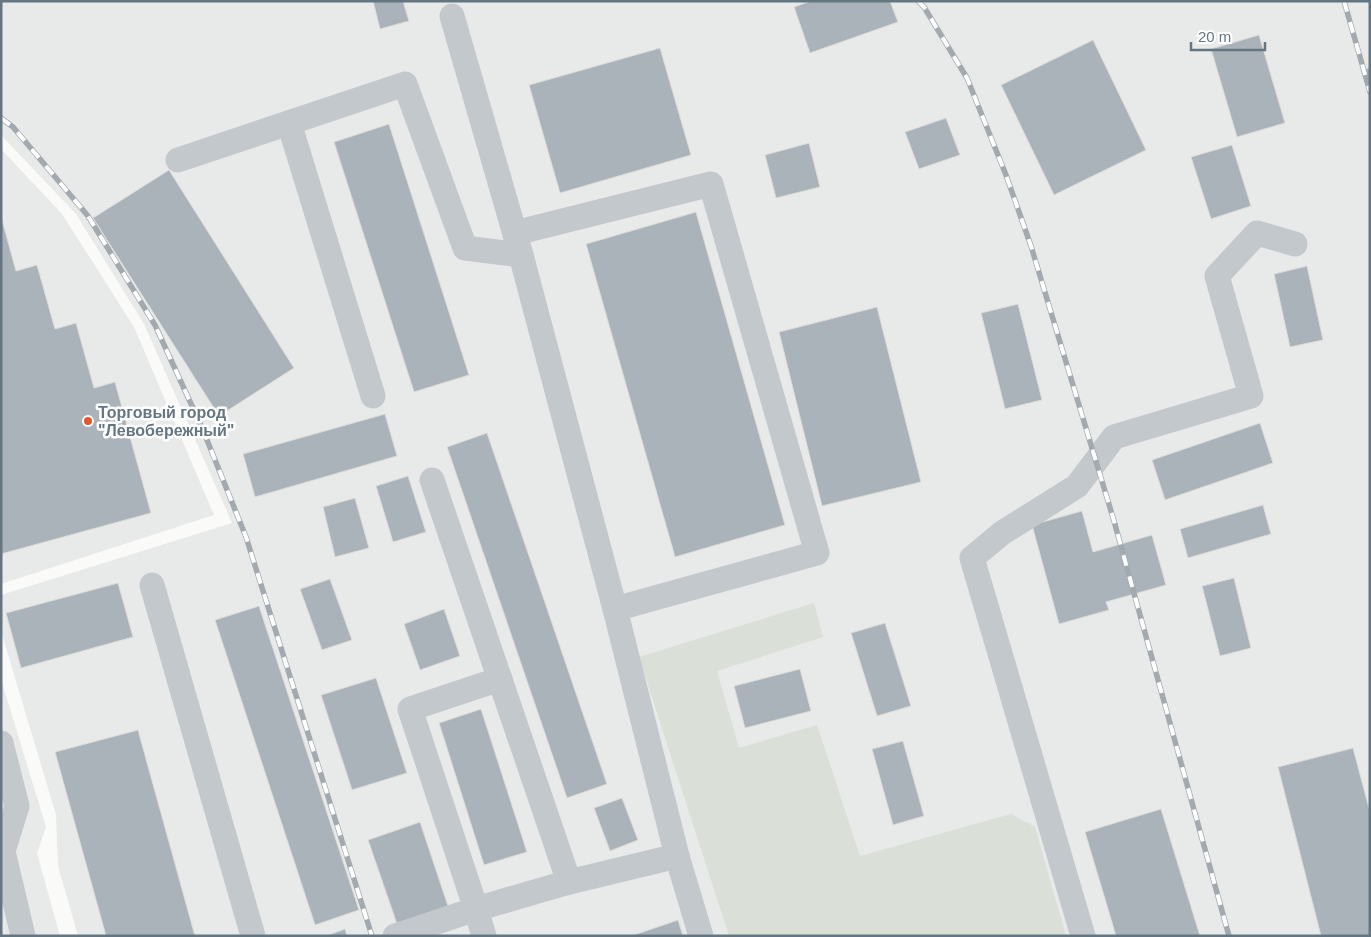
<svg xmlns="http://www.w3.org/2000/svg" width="1371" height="937" viewBox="0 0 1371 937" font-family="Helvetica,sans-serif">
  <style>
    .built { fill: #e8e9e9 }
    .green { fill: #dadfd7 }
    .building { fill: #aab3b9; stroke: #dcdcda }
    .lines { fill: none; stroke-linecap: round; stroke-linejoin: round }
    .minor { stroke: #c3c8cc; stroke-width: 25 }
    .rail-casing { stroke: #a2aab0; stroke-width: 5.5 }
    .rail { stroke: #fff; stroke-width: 4; stroke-dasharray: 11; stroke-linecap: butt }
    .poi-dot { fill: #e4572e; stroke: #fff; stroke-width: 2 }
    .labels { text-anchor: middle; stroke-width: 5; stroke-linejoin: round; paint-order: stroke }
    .poi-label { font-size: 16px; font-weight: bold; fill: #657683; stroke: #fff; text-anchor: start }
  </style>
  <rect width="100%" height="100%" fill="#fafaf8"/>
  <g class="built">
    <polygon points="1,1 1370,1 1370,936 78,936 58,866 56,815 1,631 1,595 232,523 144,324 76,214 1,135"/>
    <polygon points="1,149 62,214 134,327 214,515 1,584"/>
    <polygon points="1,679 46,827 37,853 60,936 1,936"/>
  </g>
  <polygon class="green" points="814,603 823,637 717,671 739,748 817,725 860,856 1011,814 1035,827 1066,936 729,936 639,657"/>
  <g class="building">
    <polygon points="373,1 403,1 409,21 380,29"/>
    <polygon points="811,1 890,1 898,22 810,53 794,7"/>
    <polygon points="1259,35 1285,123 1237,137 1211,49"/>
    <polygon points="1093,40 1146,150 1054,195 1001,85"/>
    <polygon points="660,48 691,155 560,193 529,85"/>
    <polygon points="1370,68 1370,96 1362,70"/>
    <polygon points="946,118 960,155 919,169 905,132"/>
    <polygon points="389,124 469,375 414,392 334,142"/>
    <polygon points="809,143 820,187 776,198 765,155"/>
    <polygon points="1232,145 1251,206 1211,219 1191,157"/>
    <polygon points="169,170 294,368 219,416 93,218"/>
    <polygon points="696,212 785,525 675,557 586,244"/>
    <polygon points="1,216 16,271 37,265 55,329 76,323 94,388 115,382 151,513 1,554"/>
    <polygon points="1307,266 1323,340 1290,347 1274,274"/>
    <polygon points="1018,304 1042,400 1005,409 981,313"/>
    <polygon points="877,307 921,482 822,506 779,332"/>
    <polygon points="385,414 397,456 255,497 243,454"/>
    <polygon points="1260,423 1273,463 1165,500 1152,460"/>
    <polygon points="487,433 607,784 567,798 447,447"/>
    <polygon points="408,476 426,532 393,542 376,486"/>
    <polygon points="355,498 369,548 335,557 323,507"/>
    <polygon points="1263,505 1271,534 1188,558 1180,529"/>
    <polygon points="1082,511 1093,552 1152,535 1166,585 1106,602 1109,610 1059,624 1032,525"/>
    <polygon points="1234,578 1251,648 1220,656 1202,586"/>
    <polygon points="330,579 352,640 322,650 300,589"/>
    <polygon points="118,583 133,637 21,668 6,613"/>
    <polygon points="259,606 359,910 315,925 215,620"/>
    <polygon points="444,609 460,656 420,670 404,624"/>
    <polygon points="885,623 911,706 877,716 851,633"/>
    <polygon points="800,669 811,711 745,728 734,686"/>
    <polygon points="376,678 407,773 352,790 321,695"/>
    <polygon points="481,709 527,852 484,865 439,723"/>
    <polygon points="138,730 195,936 106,936 55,752"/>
    <polygon points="903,741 924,816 893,825 872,749"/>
    <polygon points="1353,748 1370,812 1370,936 1321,936 1278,767"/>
    <polygon points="622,798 638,840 610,851 594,808"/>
    <polygon points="1161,809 1200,936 1116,936 1085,832"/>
    <polygon points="420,822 448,906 397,924 368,840"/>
    <polygon points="678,920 683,936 631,936"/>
    <polygon points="345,929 347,936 326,936"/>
  </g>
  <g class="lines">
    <g class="minor">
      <polyline points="452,16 521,255 615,609 677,856 701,936"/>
      <polyline points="289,123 373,396"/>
      <polyline points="178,160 405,84 465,248 521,255"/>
      <polyline points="515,233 711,184 817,553 615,609"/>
      <polyline points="432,480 569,882"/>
      <polyline points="152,585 253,936"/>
      <polyline points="1,743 17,806 3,851"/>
      <polyline points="1,852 3,851 23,936"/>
      <polyline points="395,936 476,909 410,709 500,679"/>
      <polyline points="484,936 476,909 569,882 677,856"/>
      <polyline points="1083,936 972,558 1002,533 1077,486 1114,437 1251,396 1217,276 1257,233 1295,244"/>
    </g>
    <g class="rail-casing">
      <g id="rail">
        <polyline points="918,1 924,7 967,78 1006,175 1031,246 1114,521 1229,936"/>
        <polyline points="1344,1 1370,92"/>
        <polyline points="1,118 13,127 88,216 155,325 203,430 246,537 372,936"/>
      </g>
    </g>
    <use href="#rail" class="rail"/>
  </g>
  <circle class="poi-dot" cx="88" cy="421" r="5"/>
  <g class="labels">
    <g class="poi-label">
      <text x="98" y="418">Торговый город<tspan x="98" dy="18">"Левобережный"</tspan></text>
    </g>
  </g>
  <rect width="1371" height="937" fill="none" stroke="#657683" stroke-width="5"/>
  <path d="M1191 42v8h74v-8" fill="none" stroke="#657683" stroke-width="2.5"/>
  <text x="1198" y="42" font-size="15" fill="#657683" stroke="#ffffff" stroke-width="4" paint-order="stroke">20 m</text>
</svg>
